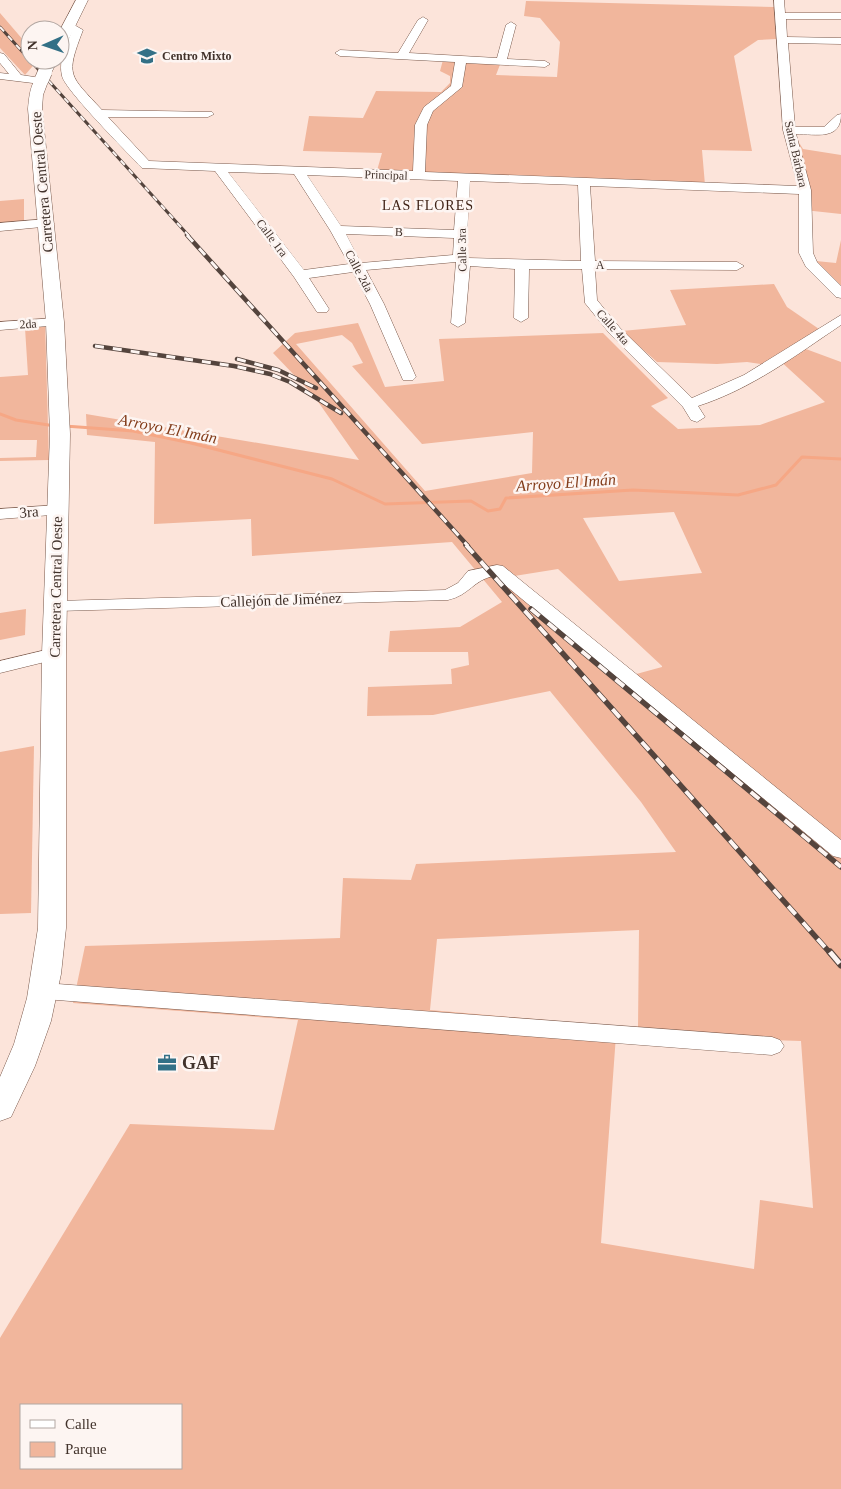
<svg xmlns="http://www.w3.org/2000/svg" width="841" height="1489" viewBox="0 0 841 1489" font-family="'Times New Roman',serif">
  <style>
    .green { fill: #f1b69c; fill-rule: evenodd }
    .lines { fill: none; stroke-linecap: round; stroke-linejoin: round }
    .stream { stroke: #f6a785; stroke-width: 3 }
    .minor-casing { stroke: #7a594b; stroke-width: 1 }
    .major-casing { stroke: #7a594b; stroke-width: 1 }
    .minor { fill: #fff; fill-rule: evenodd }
    .major { fill: #fff; fill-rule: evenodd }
    .rail-far3-casing { stroke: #54443d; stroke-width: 3 }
    .rail-far2-casing { stroke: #54443d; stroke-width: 4.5 }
    .rail-far1-casing { stroke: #54443d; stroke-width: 5.5 }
    .rail-casing { stroke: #54443d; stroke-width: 7 }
    .rail-far3 { stroke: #fdf5f2; stroke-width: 2; stroke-dasharray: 6; stroke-linecap: butt }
    .rail-far2 { stroke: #fdf5f2; stroke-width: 3; stroke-dasharray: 9; stroke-linecap: butt }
    .rail-far1 { stroke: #fdf5f2; stroke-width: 4; stroke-dasharray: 11; stroke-linecap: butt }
    .rail { stroke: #fdf5f2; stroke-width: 5; stroke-dasharray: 15; stroke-linecap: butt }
    .major-bridge-casing { stroke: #7a594b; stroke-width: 15; stroke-linecap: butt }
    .major-bridge { stroke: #fff; stroke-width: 14 }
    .labels { text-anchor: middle; stroke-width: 5; stroke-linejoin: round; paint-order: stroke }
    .far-poi-label { font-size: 12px; font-weight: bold; fill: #41322b; stroke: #fdf5f2; text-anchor: start }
    .far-street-label { font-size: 12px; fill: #41322b; stroke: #fdf5f2 }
    .far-neighbourhood-label { font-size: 14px; letter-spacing: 1px; fill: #3f2215; stroke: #fdf5f2 }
    .street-label { font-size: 15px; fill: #41322b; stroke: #fdf5f2 }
    .water-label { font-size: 16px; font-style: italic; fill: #833c1a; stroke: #fdf5f2 }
    .near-poi-label { font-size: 18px; font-weight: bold; fill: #41322b; stroke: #fdf5f2; text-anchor: start }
  </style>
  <rect width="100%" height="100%" fill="#fce4da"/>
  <g class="green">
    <polygon points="526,1 774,7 776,39 758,40 734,56 752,151 702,150 705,185 376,174 382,153 303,151 309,116 363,118 376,91 441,92 450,83 450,76 440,71 443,60 501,62 496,75 557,77 560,42 540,18 524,16"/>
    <polygon points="0,13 30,48 30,60 38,60 25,75 0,48"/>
    <polygon points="793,133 803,149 841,155 841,214 804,210"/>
    <polygon points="24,199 24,222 0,223 0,201"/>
    <polygon points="841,240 841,288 816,261 836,263"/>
    <path d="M774 284 787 307 819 329 795 345 841 362V1489H0V1338L130 1124 274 1130 298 1020 73 1003 85 946 340 938 343 878 411 880 416 864 676 852 641 802 550 691 433 715 367 716 368 687 452 684 451 669 469 665 468 652H388L390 631 460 627 502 602 452 542 252 556 251 519 154 524 155 442 87 435 86 414 359 460 314 396 273 353 295 333 358 323 385 387 444 381 439 339 603 333 668 398 651 406 678 429 760 425 825 402 777 358 767 365 747 362 717 364 657 362 622 331 686 325 670 290ZM342 335 352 343 363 363 352 366 422 444 533 432 532 473 425 491 296 344ZM674 512 702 573 619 581 583 518ZM558 569 662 666V667L629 676 508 577ZM639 930 638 1028 430 1010 437 939ZM616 1035 801 1041 813 1208 760 1200 754 1269 601 1243ZM21 1405H181V1468H21Z"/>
    <polygon points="45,322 49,460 0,461 0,458 36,457 37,440 0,440 0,377 28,375 25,328"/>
    <polygon points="26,609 25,635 0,640 0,613"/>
    <polygon points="34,746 31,913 0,914 0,752"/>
  </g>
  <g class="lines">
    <g class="stream">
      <polyline points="0,414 16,420 55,426"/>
      <polyline points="65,426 133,431 191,443 332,479 385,504 471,501 488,511 500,509 506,498 633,490 738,495 776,485 802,457 841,459"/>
    </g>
    <g class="minor-casing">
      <g id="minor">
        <path d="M774 0H784L785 13H841V19H786L787 37 841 38V44L788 43 795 127H824L837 115 841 114C841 141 816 134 796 134L811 190 813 253 817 262 841 286V298L836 297 806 267 799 253V194L590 186 595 261 737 262 744 266 737 270 595 269 597 300 620 328 692 398 744 375 841 315V325C795 356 751 389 698 406L705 417 697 422 691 420 683 407 610 334 585 303 582 269H529L528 318 521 322 514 318 515 269 470 266 465 323 458 327 451 323 456 262 366 270 384 304 416 377 413 380H403L370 304 353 272 309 278 329 309 327 312H317L294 277 215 171 142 168C127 152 65 90 62 76 58 60 67 45 72 31L64 25 69 22 83 30C65 77 69 74 102 110L212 112 214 114 208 117H108L149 161 413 171 415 125 424 107 451 86 455 62 340 56 335 53 340 50 398 53 418 20 423 17 428 20 409 53 497 58 506 25 511 22 516 25 507 59 545 61 550 64 545 67 466 63 462 87 433 111 427 125 425 172 798 186 783 130ZM228 172 294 174 330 230 349 264 304 270ZM307 175 458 181 454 230 341 226ZM470 181 578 185 581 261 468 258 466 257ZM346 234 454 238 453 255 361 263Z"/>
        <polygon points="0,53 4,54 21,75 41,78 47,81 41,84 0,79 0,73 9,74 0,63"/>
        <polygon points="47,219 54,223 52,226 0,231 0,223"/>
        <polygon points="55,318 60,319 62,322 60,325 0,330 0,322"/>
        <polygon points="58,505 64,506 66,510 64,514 0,519 0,509"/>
        <path d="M497 565 503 566 841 840V858L833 856 494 576C473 580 470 595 448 600L57 611 51 610 48 606 51 602 57 601 445 590 458 583 468 571Z"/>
        <polygon points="54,648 61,650 63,654 61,658 0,673 0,661"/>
        <polygon points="44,983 772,1037 780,1040 784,1046 780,1052 772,1055 44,999 36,997 32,991 36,985"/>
      </g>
    </g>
    <g class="major-casing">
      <g id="major">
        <polygon points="76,0 88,0 67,43 60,47 60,30"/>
        <path d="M44 60H58L50 75 46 76 49 79 43 95 42 109 64 322 70 434 66 654V928L61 974 51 1021 35 1066 11 1117 0 1121V1077L14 1044 27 998 38 928 42 654 50 434 46 322 28 109C29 99 30 79 41 75L38 72Z"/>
      </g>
    </g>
    <use href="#minor" class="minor"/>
    <use href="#major" class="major"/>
    <g class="rail-far3-casing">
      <polyline id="rail-far3" points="0,27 189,236"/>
    </g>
    <g class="rail-far2-casing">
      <g id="rail-far2">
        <polyline points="187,235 468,546"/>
        <polyline points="95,346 234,366 270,374 290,382 341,413"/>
        <polyline points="237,359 278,370 316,388"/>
      </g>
    </g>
    <g class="rail-far1-casing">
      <g id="rail-far1">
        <polyline points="466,545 831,954"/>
        <polyline points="531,609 841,867"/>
      </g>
    </g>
    <g class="rail-casing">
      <polyline id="rail" points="830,952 841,965"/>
    </g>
    <use href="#rail-far3" class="rail-far3"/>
    <use href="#rail-far2" class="rail-far2"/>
    <use href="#rail-far1" class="rail-far1"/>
    <use href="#rail" class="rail"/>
    <g class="major-bridge-casing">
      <polyline id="major-bridge" points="42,79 45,72"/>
    </g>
    <use href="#major-bridge" class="major-bridge"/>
  </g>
  <defs>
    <g id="school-bare" transform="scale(1.5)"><path d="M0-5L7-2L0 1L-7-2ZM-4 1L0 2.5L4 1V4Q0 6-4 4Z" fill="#337086" stroke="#fdf5f2" stroke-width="2.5" paint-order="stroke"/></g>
    <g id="office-bare" transform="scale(1.5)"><path d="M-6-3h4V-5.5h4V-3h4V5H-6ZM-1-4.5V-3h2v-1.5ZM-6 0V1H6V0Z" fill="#337086" stroke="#fdf5f2" stroke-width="2.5" paint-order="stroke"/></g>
  </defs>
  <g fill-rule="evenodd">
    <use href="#school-bare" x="147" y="56"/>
    <use href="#office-bare" x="167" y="1063"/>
  </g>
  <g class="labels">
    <g class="far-poi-label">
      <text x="162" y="60">Centro Mixto</text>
    </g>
    <g class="far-street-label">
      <text transform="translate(796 154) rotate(77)" y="4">Santa Bárbara</text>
      <text transform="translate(386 175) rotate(2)" y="4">Principal</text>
      <text transform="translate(399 232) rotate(2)" y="4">B</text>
      <text transform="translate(272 238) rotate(53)" y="4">Calle 1ra</text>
      <text transform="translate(462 250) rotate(-91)" y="4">Calle 3ra</text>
      <text x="600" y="269">A</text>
      <text transform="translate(359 271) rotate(62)" y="4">Calle 2da</text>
      <text transform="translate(28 324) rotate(-4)" y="4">2da</text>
      <text transform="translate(613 327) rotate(48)" y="4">Calle 4ta</text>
    </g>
    <g class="far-neighbourhood-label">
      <text x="428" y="210">LAS FLORES</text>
    </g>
    <g class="street-label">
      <text transform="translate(42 182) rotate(-95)" y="5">Carretera Central Oeste</text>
      <text transform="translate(29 512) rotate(-4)" y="5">3ra</text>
      <text transform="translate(56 587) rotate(-89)" y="5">Carretera Central Oeste</text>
      <text transform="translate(281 600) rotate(-2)" y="5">Callejón de Jiménez</text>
    </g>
    <g class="water-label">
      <text transform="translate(168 428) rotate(11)" y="6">Arroyo El Imán</text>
      <text transform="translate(566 482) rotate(-4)" y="6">Arroyo El Imán</text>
    </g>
    <g class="near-poi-label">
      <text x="182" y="1069">GAF</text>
    </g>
  </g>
  <rect x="20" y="1404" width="162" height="65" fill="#fdf5f2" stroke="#b2a7a2"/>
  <rect x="30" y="1420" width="25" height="8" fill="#ffffff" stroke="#b2a7a2"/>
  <text x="65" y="1429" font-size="15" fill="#41322b">Calle</text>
  <rect x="30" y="1442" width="25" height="15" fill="#f1b69c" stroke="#b2a7a2"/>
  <text x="65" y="1454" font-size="15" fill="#41322b">Parque</text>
  <g transform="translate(45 45) rotate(268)"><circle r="24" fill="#fdf5f2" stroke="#b2a7a2"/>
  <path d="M0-4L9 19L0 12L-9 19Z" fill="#337086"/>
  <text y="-8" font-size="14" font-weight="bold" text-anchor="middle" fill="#41322b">N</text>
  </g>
</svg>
